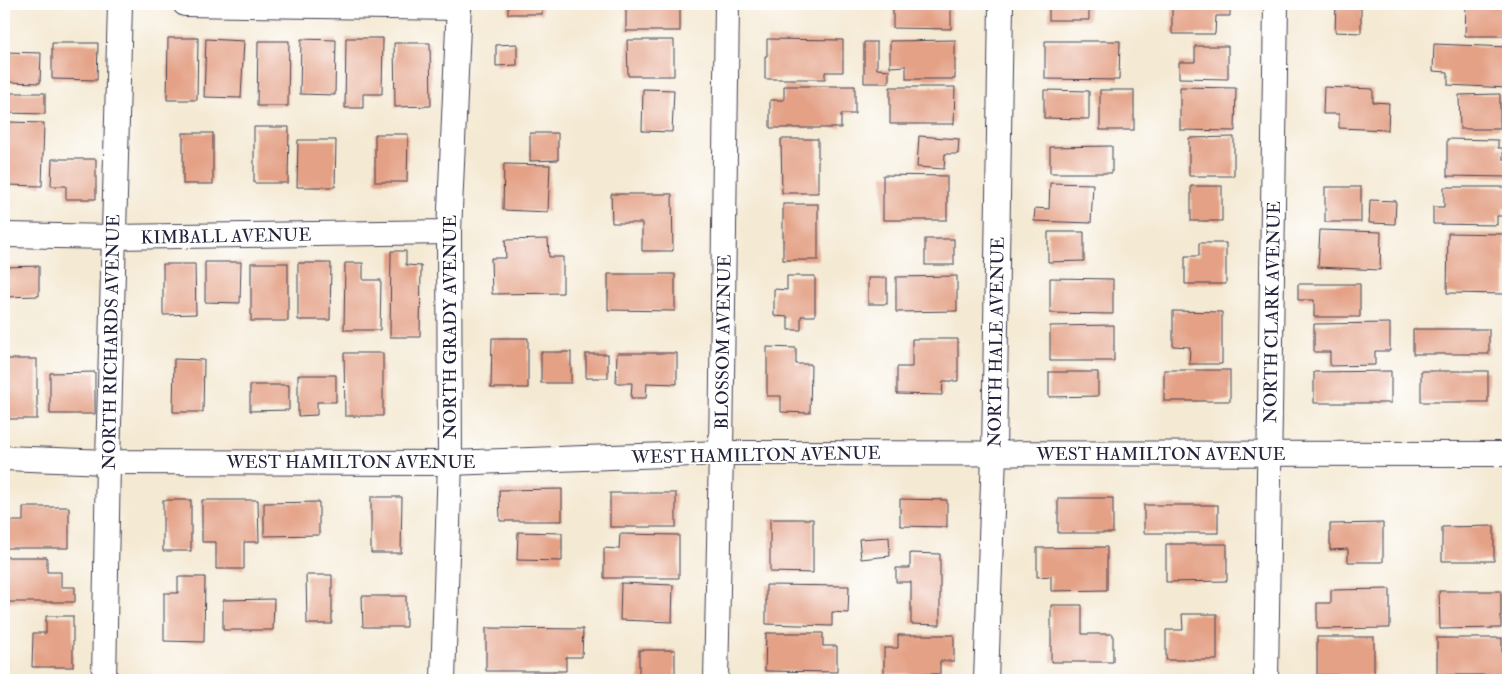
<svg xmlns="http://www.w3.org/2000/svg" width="1512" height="684" viewBox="0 0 1512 684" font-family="'IM FELL Double Pica',serif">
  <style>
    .building { fill: #e4a186 }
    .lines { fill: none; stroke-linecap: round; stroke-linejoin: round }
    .street-casing { stroke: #424052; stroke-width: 26 }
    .street { stroke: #fff; stroke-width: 24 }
    .labels { text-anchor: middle; stroke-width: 4; stroke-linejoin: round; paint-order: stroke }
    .street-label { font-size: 18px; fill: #22223b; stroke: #fff }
  </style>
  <rect width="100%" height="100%" fill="#fff"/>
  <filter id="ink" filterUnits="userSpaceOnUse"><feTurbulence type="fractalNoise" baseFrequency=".02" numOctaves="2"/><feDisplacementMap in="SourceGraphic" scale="10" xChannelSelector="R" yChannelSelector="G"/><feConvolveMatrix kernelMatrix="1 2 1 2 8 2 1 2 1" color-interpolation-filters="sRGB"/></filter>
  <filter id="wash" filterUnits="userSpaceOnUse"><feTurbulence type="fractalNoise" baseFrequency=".0096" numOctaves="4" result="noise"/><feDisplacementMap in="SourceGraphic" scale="20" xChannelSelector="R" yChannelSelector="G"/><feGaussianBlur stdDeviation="1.12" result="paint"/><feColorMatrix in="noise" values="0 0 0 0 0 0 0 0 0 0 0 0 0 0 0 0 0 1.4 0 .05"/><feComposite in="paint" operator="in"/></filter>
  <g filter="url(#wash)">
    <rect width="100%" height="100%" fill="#f4e9d3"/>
    <g id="blocks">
      <g class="building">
        <rect x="508" y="4" width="34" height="10"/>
        <rect x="626" y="4" width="54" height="27"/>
        <polygon points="893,4 951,4 951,29 893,28"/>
        <rect x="1049" y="4" width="40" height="16"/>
        <polygon points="1172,4 1230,4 1230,16 1216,16 1215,34 1172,34"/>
        <polygon points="1336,4 1361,4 1361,33 1335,32"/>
        <polygon points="1466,4 1506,4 1505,36 1465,36"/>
        <polygon points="168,38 198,38 197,100 167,100"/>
        <polygon points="346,38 383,38 382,94 363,94 363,108 345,108"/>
        <polygon points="206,39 244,41 241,98 204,97"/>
        <polygon points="301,39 336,40 335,95 300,94"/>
        <polygon points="767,39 843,40 843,72 825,72 825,79 765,79 765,56 767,56"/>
        <polygon points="627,40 674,40 674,76 628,76"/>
        <polygon points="955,40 955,79 906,79 906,66 890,67 890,41"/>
        <polygon points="258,41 289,41 288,106 257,106"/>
        <polygon points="1045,41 1120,41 1119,80 1045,79"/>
        <polygon points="864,42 877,42 877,69 889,70 889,83 864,83"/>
        <polygon points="52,43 98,43 97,80 52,79"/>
        <polygon points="394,43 430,43 431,106 395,107"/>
        <polygon points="517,44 517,65 496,66 496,45"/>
        <polygon points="1434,44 1508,47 1508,88 1448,85 1448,72 1433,71"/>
        <polygon points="1195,46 1228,46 1228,79 1179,78 1179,62 1195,62"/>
        <polygon points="4,52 41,53 40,83 4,82"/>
        <polygon points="784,86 855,86 855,114 841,114 841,128 770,128 770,100 784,100"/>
        <polygon points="890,87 955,87 954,124 890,124"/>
        <polygon points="1180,87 1236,88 1235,131 1180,130"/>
        <polygon points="1324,87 1373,89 1373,102 1389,103 1388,130 1339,128 1339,114 1323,114"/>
        <polygon points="643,89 674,90 672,132 642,131"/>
        <polygon points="1044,90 1089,91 1089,119 1044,118"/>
        <rect x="1100" y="90" width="34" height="40"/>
        <polygon points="7,93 45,93 45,114 6,113"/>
        <polygon points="1500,94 1500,129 1460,129 1459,95"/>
        <polygon points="9,122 44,123 42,186 6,185 7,153 4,153 4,137 8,138"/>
        <polygon points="254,127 289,127 288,183 254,183"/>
        <rect x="183" y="133" width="30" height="51"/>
        <polygon points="530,133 558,133 558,160 530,161"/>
        <polygon points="375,134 408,134 407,182 375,182"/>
        <polygon points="919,136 959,139 958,154 945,154 944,169 917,167"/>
        <polygon points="1234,137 1234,176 1189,176 1189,138"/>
        <polygon points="781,139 818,139 818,193 782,193"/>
        <polygon points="1447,139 1498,140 1498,148 1503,148 1503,159 1508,159 1508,177 1447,176"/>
        <polygon points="298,140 336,140 335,187 297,187"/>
        <polygon points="1112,146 1112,173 1050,173 1050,147"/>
        <polygon points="52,159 96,159 96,199 66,199 66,186 51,186"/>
        <polygon points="504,164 550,165 548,212 503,210"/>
        <polygon points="883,175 947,176 947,220 883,220"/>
        <polygon points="1050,183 1093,184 1091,223 1034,221 1035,208 1049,209"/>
        <rect x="1191" y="186" width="31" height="35"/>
        <rect x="1325" y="187" width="36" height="35"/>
        <polygon points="1444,187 1508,187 1508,208 1503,207 1503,216 1497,216 1497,225 1433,224 1433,207 1444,207"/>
        <polygon points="611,194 672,194 673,251 642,251 642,223 612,223"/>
        <polygon points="1370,200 1396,201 1395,224 1369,223"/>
        <rect x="783" y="204" width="35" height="56"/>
        <polygon points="1320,230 1381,232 1380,270 1318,267"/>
        <polygon points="1048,232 1084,232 1084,261 1048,262"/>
        <polygon points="1448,233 1505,234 1505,294 1447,293"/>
        <polygon points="548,239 549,257 563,257 563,293 492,294 491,258 506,258 505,240"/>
        <rect x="925" y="239" width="29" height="26"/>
        <polygon points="1199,243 1226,243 1226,284 1185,284 1185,256 1199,256"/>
        <polygon points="391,251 406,251 406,265 421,266 420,337 390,337"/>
        <polygon points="205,262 241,262 240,303 205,302"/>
        <rect x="251" y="263" width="37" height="58"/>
        <polygon points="298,263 331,263 330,320 298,320"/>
        <polygon points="345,263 363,263 363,280 381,280 380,330 344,330"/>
        <polygon points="163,264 195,264 196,314 163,315"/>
        <polygon points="39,266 39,296 4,297 4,267"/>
        <polygon points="608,274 675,274 675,311 608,310"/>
        <polygon points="787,276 815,276 815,316 801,316 801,330 788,330 788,317 774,316 774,289 787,290"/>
        <polygon points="957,276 957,311 896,312 896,277"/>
        <rect x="868" y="278" width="19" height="26"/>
        <polygon points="1050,278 1113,279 1113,314 1050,313"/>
        <polygon points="1298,284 1360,284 1360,317 1314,317 1314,300 1298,300"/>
        <polygon points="1173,311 1222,312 1222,364 1189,364 1190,347 1173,346"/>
        <polygon points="1390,323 1390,351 1375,351 1375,365 1330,366 1330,352 1314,352 1314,324"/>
        <polygon points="1114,325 1114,361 1050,361 1050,326"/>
        <rect x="1413" y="329" width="76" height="25"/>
        <polygon points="492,338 528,338 528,388 491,388"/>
        <polygon points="912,339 958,339 958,381 943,381 942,395 897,394 897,367 912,367"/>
        <polygon points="767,347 796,348 796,364 811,364 810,413 781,412 781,396 767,396"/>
        <rect x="541" y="352" width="30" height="31"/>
        <polygon points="344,353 383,353 383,416 345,416"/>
        <polygon points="617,353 677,353 677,384 647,383 646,398 631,398 632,383 616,383"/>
        <rect x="586" y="354" width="22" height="24"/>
        <rect x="4" y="359" width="33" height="60"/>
        <polygon points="174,359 204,360 203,412 173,412"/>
        <rect x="1164" y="370" width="66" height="31"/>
        <polygon points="1391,371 1391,403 1314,403 1314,372"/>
        <rect x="1421" y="371" width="67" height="31"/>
        <polygon points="95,372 95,414 50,414 50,373"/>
        <polygon points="1049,372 1098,372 1098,396 1049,397"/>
        <polygon points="298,375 336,375 336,402 317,402 317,415 298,416"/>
        <polygon points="250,385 289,385 289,410 250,411"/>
        <polygon points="562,489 562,521 500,521 499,490"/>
        <rect x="610" y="493" width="66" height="34"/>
        <polygon points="371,497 402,497 401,553 371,553"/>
        <rect x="1058" y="498" width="55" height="35"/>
        <polygon points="900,499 947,500 947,527 900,526"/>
        <rect x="163" y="500" width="28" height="51"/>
        <polygon points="202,500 258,500 259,542 244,542 244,569 216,569 216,542 202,542"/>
        <polygon points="319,502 319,535 264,536 264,503"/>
        <rect x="1144" y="505" width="74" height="28"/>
        <polygon points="23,507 69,507 69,548 4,548 4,521 23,521"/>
        <polygon points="770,519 813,519 813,573 770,572"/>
        <polygon points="1383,523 1383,562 1348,562 1348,549 1330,550 1330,524"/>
        <polygon points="1494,526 1494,561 1442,561 1442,527"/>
        <polygon points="518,532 562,533 562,561 517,560"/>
        <polygon points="620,534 679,535 679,578 604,578 604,548 619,549"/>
        <polygon points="889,537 890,556 861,559 859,539"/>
        <polygon points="1166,544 1227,544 1227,581 1166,582"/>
        <polygon points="1107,547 1107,590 1051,591 1051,576 1037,577 1037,548"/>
        <polygon points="910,553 940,554 940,625 911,624 911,582 896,582 896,568 910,568"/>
        <polygon points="5,557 47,557 47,572 61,572 61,587 75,587 75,602 5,602"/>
        <polygon points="306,575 332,575 332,624 307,624"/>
        <polygon points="178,577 205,577 204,642 164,641 164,593 178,593"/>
        <polygon points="621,583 673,585 672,622 620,620"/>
        <polygon points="766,585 849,586 848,613 832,612 832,626 766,624"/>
        <polygon points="1390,589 1390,628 1317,629 1317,603 1331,603 1331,590"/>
        <polygon points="1439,591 1501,591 1501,628 1440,629"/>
        <polygon points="362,596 406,596 406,627 363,627"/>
        <polygon points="274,599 273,630 223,630 223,600"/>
        <polygon points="1051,605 1082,605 1082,634 1113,634 1113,662 1051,662"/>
        <polygon points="1182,614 1217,614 1217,660 1166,660 1166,630 1183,630"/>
        <polygon points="46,616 73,616 73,667 32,667 33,633 46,633"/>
        <polygon points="486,628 583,629 582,657 566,657 566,671 486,671"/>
        <polygon points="766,633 823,633 823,646 837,646 837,672 765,671"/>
        <polygon points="898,635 954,635 954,661 940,661 940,674 884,674 884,648 898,648"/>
        <rect x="1317" y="637" width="57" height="38"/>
        <rect x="1437" y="638" width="65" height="37"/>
        <rect x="639" y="650" width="36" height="30"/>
        <rect x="501" y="677" width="61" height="3"/>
      </g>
    </g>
  </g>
  <g filter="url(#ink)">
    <use href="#blocks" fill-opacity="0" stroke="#424052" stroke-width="1"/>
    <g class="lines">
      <g class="street-casing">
        <g id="street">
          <polyline points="185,4 459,8"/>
          <polyline points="4,235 113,237 449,232"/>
          <polyline points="4,458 108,462 450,463 721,453 1508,454"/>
          <polyline points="104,680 108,462 120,4"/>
          <polyline points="443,680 450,463 449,232 459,4"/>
          <polyline points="716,680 721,453 727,4"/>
          <polyline points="986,680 994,454 1001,4"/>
          <polyline points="1266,680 1276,4"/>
        </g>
      </g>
      <use href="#street" class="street"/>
    </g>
  </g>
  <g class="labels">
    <g class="street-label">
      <text transform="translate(226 236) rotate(-1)" y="6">KIMBALL AVENUE</text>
      <text transform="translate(1272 312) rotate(-89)" y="6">NORTH CLARK AVENUE</text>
      <text transform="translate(450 327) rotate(-90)" y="6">NORTH GRADY AVENUE</text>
      <text transform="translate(111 342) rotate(-89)" y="6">NORTH RICHARDS AVENUE</text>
      <text transform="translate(723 342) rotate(-89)" y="6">BLOSSOM AVENUE</text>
      <text transform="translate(996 342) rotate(-89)" y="6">NORTH HALE AVENUE</text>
      <text x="1161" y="460">WEST HAMILTON AVENUE</text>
      <text transform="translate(756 455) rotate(-1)" y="6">WEST HAMILTON AVENUE</text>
      <text x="351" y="468">WEST HAMILTON AVENUE</text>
    </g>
  </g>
  <rect width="1512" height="684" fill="none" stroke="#fff" stroke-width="20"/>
</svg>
